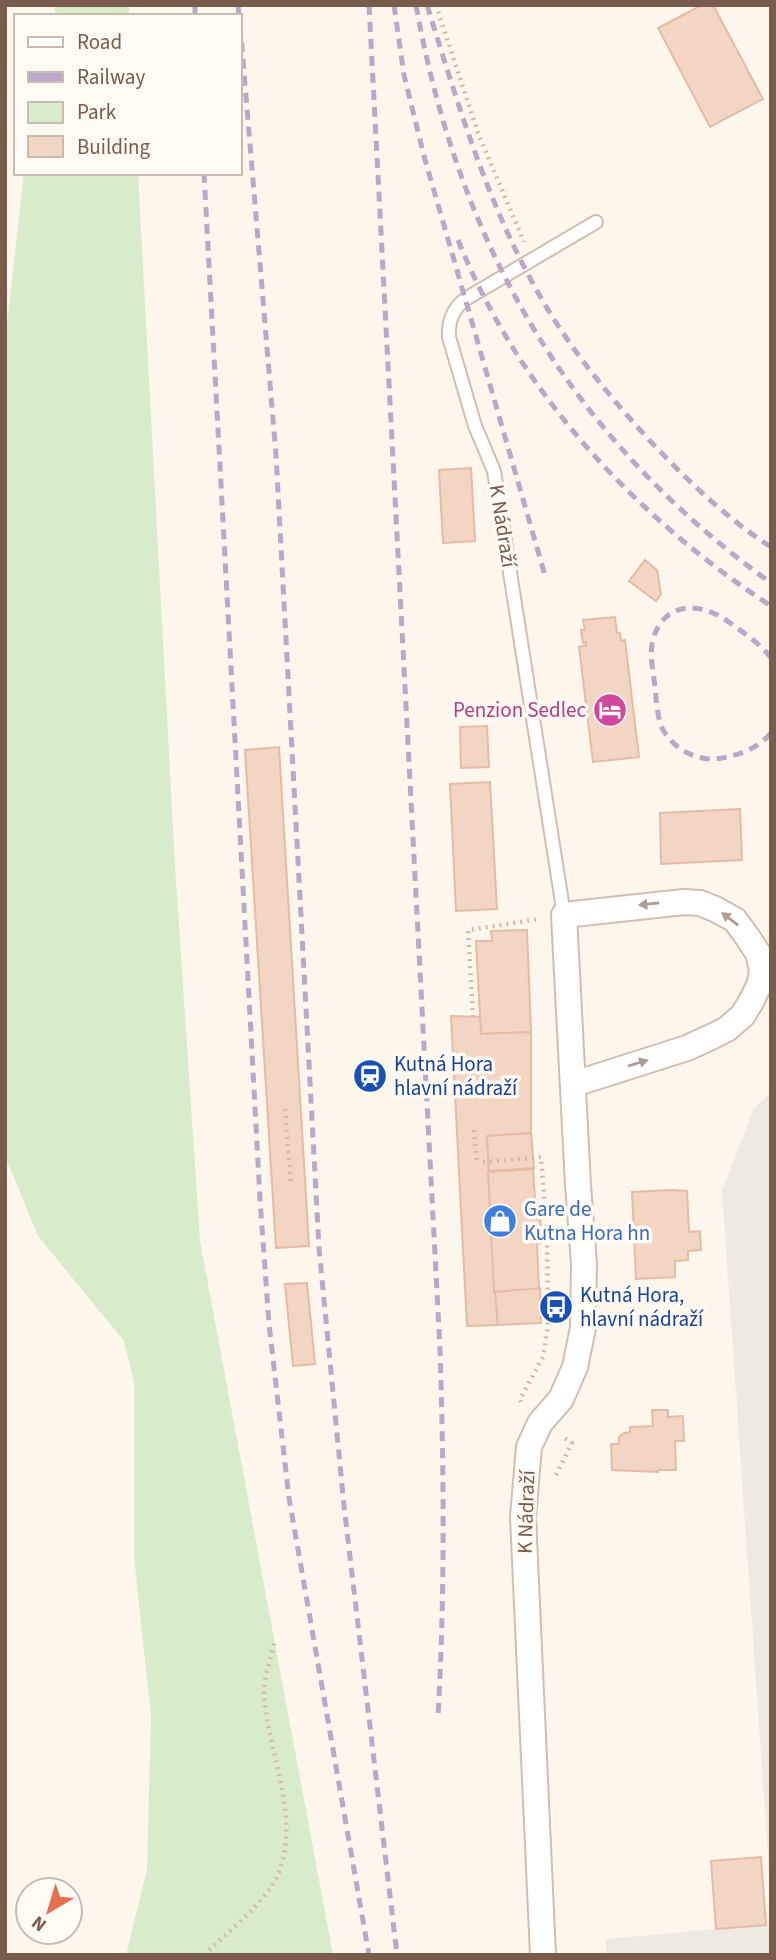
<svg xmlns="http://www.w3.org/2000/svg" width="776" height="1960" viewBox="0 0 776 1960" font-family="'Source Sans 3',sans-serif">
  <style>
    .industrial { fill: #efe9e4 }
    .green { fill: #d8ecc9 }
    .building { fill: #f3d5c3; stroke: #e6bba3; stroke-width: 2 }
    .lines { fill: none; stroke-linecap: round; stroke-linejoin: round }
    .lane-casing { stroke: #d1beb0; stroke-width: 16 }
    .street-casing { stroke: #d1beb0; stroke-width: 28 }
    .path { stroke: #d9b8a5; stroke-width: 4.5; stroke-dasharray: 2 5; stroke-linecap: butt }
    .lane { stroke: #fff; stroke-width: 12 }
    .street { stroke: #fff; stroke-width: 24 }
    .rail { stroke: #b9a8c9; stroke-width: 5; stroke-dasharray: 10 7; stroke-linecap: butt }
    .oneway { fill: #af9d94 }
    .labels { text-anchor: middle; stroke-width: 7; stroke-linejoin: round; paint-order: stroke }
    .street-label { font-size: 21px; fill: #7a5c4d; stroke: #fffaf3 }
    .hotel-label { font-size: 21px; fill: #b23c85; stroke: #fffaf3; text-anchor: end }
    .transit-label { font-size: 21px; fill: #164399; stroke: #fffaf3; text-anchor: start }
    .shop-label { font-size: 21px; fill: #366cbe; stroke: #fffaf3; text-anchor: start }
  </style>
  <rect width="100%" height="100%" fill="#fdf6ec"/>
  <g class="industrial">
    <polygon points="771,1093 771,1901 722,1191 754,1108"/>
    <polygon points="771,1924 771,1955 606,1955 606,1939"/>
  </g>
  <g class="green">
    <rect x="55" y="5" width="74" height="11"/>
    <polygon points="24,173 138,173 175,866 200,1241 333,1955 126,1955 147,1870 151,1717 134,1556 134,1382 124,1341 38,1236 5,1156 5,341"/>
  </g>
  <g class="building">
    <polygon points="702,5 713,5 763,99 710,127 658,28"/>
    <polygon points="471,468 475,541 443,543 439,470"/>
    <polygon points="645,560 657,570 661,594 656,601 629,581"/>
    <polygon points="615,617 617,633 620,633 621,641 625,640 639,757 593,762 579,647 586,645 586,642 583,643 581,630 585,630 583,620"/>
    <polygon points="487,726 489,767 461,768 460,727"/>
    <polygon points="279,747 309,1246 276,1248 245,750"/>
    <polygon points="490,782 497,909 456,911 450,784"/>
    <polygon points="740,809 742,860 661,864 660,813"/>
    <polygon points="527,930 531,1032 481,1034 476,941 492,941 491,931"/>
    <polygon points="451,1016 480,1017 481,1034 531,1032 531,1133 487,1136 498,1325 467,1326"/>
    <polygon points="531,1133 534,1168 489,1171 487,1136"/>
    <polygon points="533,1169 536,1214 540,1214 541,1231 541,1243 537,1244 539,1289 494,1292 488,1172"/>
    <polygon points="671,1190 687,1191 689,1232 700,1231 701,1250 688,1251 688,1260 675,1261 675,1277 636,1279 632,1192"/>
    <polygon points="307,1283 315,1364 293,1366 285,1284"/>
    <polygon points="540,1288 541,1323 498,1325 495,1292"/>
    <polygon points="652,1410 668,1410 668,1417 683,1416 684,1441 675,1441 676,1470 658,1470 658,1472 612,1470 611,1444 619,1444 619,1437 624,1433 630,1432 630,1427 653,1426"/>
    <polygon points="761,1857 766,1925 716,1929 711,1861"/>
  </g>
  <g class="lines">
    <g class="lane-casing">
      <path id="lane" d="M564 915 494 471 475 426 449 337C448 320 453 308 467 298L596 222"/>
    </g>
    <g class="street-casing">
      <polyline id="street" points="543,1955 523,1517 529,1447 540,1423 561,1399 575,1367 583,1328 584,1264 578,1185 564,915 684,902 700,903 715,909 735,920 746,935 758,953 762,969 760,983 752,1000 743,1015 727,1029 711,1037 687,1048 574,1084"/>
    </g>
    <g class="path">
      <polyline points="436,5 478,133 524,242"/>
      <polyline points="473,1017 468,930 539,919"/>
      <polyline points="285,1109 291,1184"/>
      <polyline points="474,1130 477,1162"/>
      <polyline points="483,1162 541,1157 547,1231 548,1326 543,1357 520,1399 522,1405"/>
      <polyline points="556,1475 572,1443 563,1437"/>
      <path d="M204 1955C226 1934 251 1914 269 1890 309 1834 268 1756 264 1696 263 1679 271 1659 274 1643"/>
    </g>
    <use href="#lane" class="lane"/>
    <use href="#street" class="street"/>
    <g class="rail">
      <polyline points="195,5 195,16"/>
      <polyline points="238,5 239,16"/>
      <path d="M369 5 440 1349C444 1472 445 1593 438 1716"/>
      <polyline points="394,5 404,75 424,156 546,579"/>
      <path d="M416 5C459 246 571 439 771 583"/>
      <path d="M427 5C457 101 486 200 536 289 566 344 608 395 651 442 687 480 726 518 771 547"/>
      <polyline points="240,25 276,455 319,1248 344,1506 397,1955"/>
      <polyline points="204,173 260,1199 269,1324 289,1498 369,1955"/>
      <path d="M458 240C519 392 635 517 771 606"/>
      <path d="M771 658C759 642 742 632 726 620 697 600 660 603 652 644 650 657 653 672 655 686 656 698 657 711 660 723 668 745 692 760 714 759 735 757 758 749 771 733"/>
    </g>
  </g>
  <defs><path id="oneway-solid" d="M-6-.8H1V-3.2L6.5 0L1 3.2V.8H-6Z" transform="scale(1.75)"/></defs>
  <g class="oneway">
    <use href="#oneway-solid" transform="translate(649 904) rotate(174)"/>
    <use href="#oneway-solid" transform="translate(730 919) rotate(-142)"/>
    <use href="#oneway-solid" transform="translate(638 1063) rotate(-17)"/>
  </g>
  <defs>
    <g id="hotel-disc" transform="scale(1.75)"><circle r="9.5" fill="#d1479c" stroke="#fffaf3"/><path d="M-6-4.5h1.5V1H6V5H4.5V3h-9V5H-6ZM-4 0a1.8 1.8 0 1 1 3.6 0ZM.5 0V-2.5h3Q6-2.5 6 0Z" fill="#fff"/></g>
    <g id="station-disc" transform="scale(1.75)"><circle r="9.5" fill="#1a4fb4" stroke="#fffaf3"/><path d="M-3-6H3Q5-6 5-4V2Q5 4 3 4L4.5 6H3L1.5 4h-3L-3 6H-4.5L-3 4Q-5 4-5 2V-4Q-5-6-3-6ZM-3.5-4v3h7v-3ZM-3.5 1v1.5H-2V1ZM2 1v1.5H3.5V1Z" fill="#fff"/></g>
    <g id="shop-disc" transform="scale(1.75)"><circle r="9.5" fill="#3f7fe0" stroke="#fffaf3"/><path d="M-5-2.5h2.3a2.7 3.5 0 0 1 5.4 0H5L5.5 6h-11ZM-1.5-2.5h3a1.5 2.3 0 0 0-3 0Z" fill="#fff"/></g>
    <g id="bus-disc" transform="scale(1.75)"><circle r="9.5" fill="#1a4fb4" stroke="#fffaf3"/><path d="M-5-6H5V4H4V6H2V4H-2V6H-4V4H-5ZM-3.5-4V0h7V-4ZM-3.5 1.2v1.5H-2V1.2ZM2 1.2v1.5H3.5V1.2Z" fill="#fff"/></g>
  </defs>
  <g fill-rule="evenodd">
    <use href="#hotel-disc" x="610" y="710"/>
    <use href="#station-disc" x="370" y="1076"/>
    <use href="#shop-disc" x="500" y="1221"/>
    <use href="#bus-disc" x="556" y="1307"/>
  </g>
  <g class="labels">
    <g class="street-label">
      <text transform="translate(503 526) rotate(81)" y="7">K Nádraží</text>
      <text transform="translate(526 1512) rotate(-88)" y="7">K Nádraží</text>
    </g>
    <g class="hotel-label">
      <text x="586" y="717">Penzion Sedlec</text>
    </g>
    <g class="transit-label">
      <text x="394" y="1071">Kutná Hora<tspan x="394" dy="24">hlavní nádraží</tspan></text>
      <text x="580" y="1302">Kutná Hora,<tspan x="580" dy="24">hlavní nádraží</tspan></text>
    </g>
    <g class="shop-label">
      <text x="524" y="1216">Gare de<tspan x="524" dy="24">Kutna Hora hn</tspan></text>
    </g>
  </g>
  <rect width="776" height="1960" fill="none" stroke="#7a5c4d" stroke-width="14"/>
  <rect x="14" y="14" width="228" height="161" fill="#fffaf3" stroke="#cabbb1" stroke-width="2"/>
  <rect x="28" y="37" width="35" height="10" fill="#ffffff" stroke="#cabbb1" stroke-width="2"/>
  <text x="77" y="49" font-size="21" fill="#7a5c4d">Road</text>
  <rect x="28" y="72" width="35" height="10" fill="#b9a8c9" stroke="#cabbb1" stroke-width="2"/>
  <text x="77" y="84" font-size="21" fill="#7a5c4d">Railway</text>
  <rect x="28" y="102" width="35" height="21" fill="#d8ecc9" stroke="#cabbb1" stroke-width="2"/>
  <text x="77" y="119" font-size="21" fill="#7a5c4d">Park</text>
  <rect x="28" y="136" width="35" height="21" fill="#f3d5c3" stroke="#cabbb1" stroke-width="2"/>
  <text x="77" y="154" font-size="21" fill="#7a5c4d">Building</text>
  <g transform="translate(49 1911) rotate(218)"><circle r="33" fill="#fffaf3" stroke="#cabbb1" stroke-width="2"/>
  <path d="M0-5L12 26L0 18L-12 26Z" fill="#e76f51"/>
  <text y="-10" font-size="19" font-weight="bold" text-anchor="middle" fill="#7a5c4d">N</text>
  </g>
</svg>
